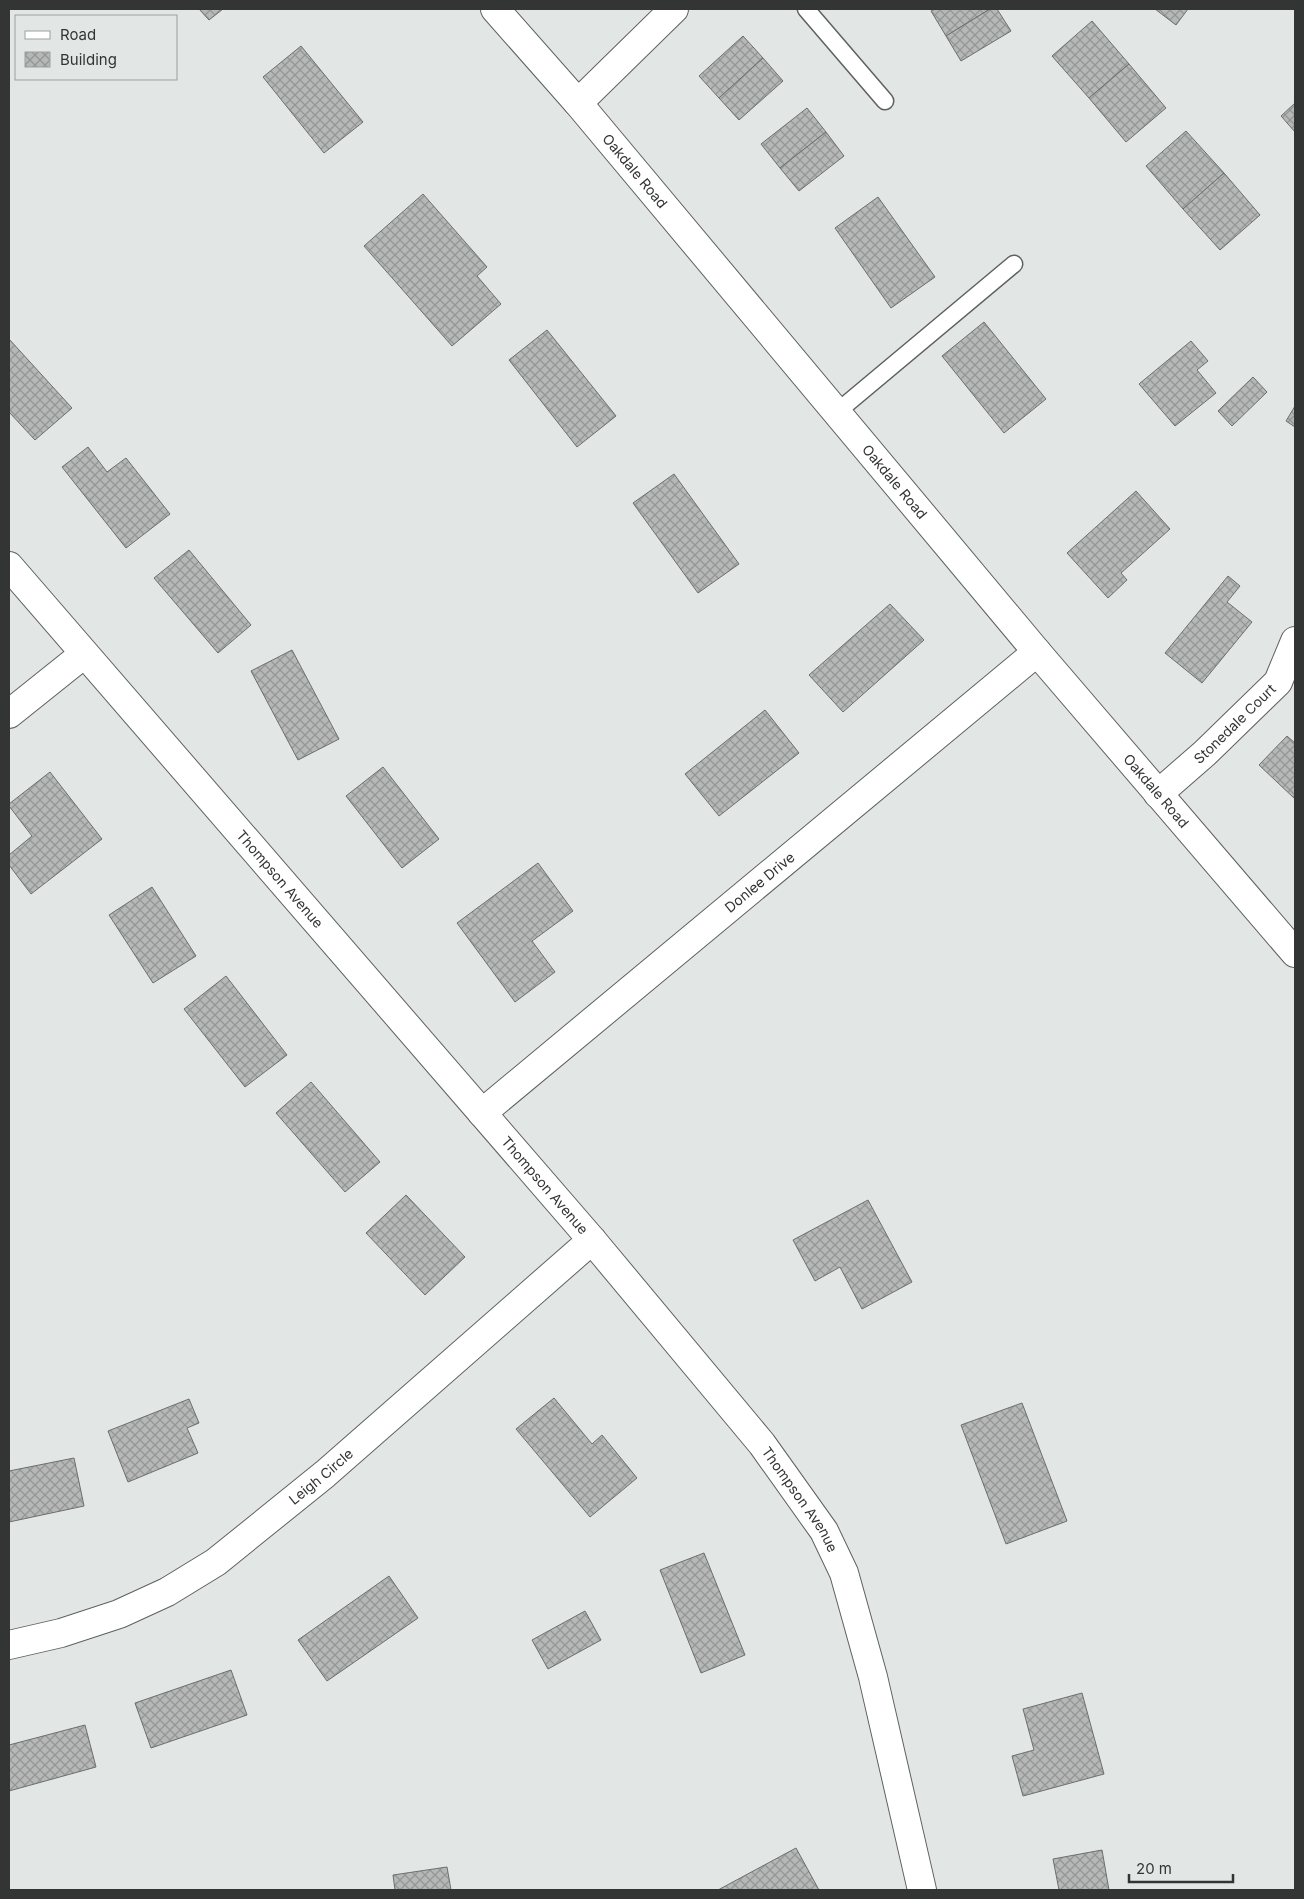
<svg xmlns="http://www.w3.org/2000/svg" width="1304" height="1899" viewBox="0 0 1304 1899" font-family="Inter,sans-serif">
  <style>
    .building { fill: url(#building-cross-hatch); stroke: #6c6f6e }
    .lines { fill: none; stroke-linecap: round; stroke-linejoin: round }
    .service-casing { stroke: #5e6160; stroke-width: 19 }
    .minor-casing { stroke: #5e6160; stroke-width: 30 }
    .secondary-casing { stroke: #5e6160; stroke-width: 30 }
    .service { stroke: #fff; stroke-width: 16 }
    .minor { stroke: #fff; stroke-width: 28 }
    .secondary { stroke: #fff; stroke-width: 28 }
    .labels { text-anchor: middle; stroke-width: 4; stroke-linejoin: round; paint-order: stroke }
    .street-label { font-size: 14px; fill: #333534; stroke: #e2e6e5 }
  </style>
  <defs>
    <pattern id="building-cross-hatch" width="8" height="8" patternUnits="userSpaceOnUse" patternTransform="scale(1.25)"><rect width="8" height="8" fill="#b5b8b7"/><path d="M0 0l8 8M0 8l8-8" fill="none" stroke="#949696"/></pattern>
  </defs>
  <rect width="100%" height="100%" fill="#e2e6e5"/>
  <g class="building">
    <polygon points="199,9 223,9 209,20"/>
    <polygon points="935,9 990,9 946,36 931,11"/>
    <polygon points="990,9 997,9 1011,31 961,61 946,36"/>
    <polygon points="1155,9 1188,9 1176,25"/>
    <polygon points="1092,21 1129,64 1089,98 1052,56"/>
    <polygon points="743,36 763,58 719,98 699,76"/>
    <polygon points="301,46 363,122 324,153 263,77"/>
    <polygon points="763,58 783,81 739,120 719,98"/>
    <polygon points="1129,64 1166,108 1126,142 1089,98"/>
    <polygon points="1295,103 1295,132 1281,116"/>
    <polygon points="807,108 826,132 780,168 761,144"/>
    <polygon points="1186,131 1224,173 1183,209 1146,166"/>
    <polygon points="826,132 844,156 799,191 780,168"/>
    <polygon points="1224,173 1260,215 1220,250 1183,209"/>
    <polygon points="423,194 487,267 477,276 501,304 452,346 364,246"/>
    <polygon points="878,197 935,277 891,308 835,228"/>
    <polygon points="984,322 1046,399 1004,433 942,356"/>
    <polygon points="547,330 616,416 577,447 509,360"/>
    <polygon points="9,339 72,408 35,440 9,412"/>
    <polygon points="1191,341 1208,361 1197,370 1216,393 1175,426 1139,384"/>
    <polygon points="1253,377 1267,392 1232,426 1218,411"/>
    <polygon points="1295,406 1295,427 1286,421"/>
    <polygon points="88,447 107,472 126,458 170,514 126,548 62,467"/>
    <polygon points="674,474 739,564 698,593 633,503"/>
    <polygon points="1136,491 1170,529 1121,573 1127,580 1108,598 1067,553"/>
    <polygon points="189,550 251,625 218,653 154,578"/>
    <polygon points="1228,576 1240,586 1227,602 1252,622 1202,683 1165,653"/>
    <polygon points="890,604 924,640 843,712 809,675"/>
    <polygon points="292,650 339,739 298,760 251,671"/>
    <polygon points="765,710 799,753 719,816 685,774"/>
    <polygon points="1287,736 1295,743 1295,799 1259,765"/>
    <polygon points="383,767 439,839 402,868 346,796"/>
    <polygon points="50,772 102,839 31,894 9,865 9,855 32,836 9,806 9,804"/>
    <polygon points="538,863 573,911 532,941 555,972 515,1002 457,923"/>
    <polygon points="152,887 196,956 153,983 109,915"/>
    <polygon points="226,976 287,1055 245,1087 184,1009"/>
    <polygon points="311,1082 380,1162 345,1192 276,1113"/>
    <polygon points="406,1195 465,1257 425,1295 366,1233"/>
    <polygon points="868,1200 912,1282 862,1309 840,1267 815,1281 793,1240"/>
    <polygon points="554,1398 592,1444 602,1435 637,1478 590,1517 516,1429"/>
    <polygon points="189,1399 199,1423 187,1428 198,1453 128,1482 108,1431"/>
    <polygon points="1022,1403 1067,1521 1006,1544 961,1425"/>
    <polygon points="74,1458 84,1506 9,1522 9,1471"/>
    <polygon points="704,1553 745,1655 701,1673 660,1570"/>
    <polygon points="389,1576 418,1618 327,1681 298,1640"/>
    <polygon points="585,1611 601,1640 548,1669 532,1640"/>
    <polygon points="231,1670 247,1715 151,1748 135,1703"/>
    <polygon points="1082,1693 1104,1774 1023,1796 1012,1756 1034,1750 1023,1709"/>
    <polygon points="85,1725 96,1767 9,1791 9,1745"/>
    <polygon points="796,1848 819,1890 718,1890"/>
    <polygon points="1102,1850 1109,1890 1059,1890 1053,1859"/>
    <polygon points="447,1867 451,1890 395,1890 393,1875"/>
  </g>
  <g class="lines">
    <g class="service-casing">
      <g id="service">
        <polyline points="806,9 885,101"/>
        <polyline points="837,412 1014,264"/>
      </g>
    </g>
    <g class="minor-casing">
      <g id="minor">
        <polyline points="578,103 674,9"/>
        <path id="s1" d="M9 566 592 1240 762 1444 824 1531 844 1573 873 1677 922 1890"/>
        <polyline points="9,714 84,654"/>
        <path id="s2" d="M1158 794 1205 753 1278 682 1295 641"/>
        <path id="s3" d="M482 1113 1037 652"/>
        <path id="s4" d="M9 1645 61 1633 119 1614 167 1592 216 1562 325 1474 592 1240"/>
      </g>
    </g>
    <g class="secondary-casing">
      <g id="secondary">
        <path id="s5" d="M495 9 578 103 1037 652 1295 953"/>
      </g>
    </g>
    <use href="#service" class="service"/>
    <use href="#minor" class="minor"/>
    <use href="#secondary" class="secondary"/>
  </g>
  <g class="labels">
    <g class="street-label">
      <text dy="5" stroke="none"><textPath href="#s5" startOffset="214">Oakdale Road</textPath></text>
      <text dy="5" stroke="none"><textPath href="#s5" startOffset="619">Oakdale Road</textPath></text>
      <text dy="5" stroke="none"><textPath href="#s2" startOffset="104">Stonedale Court</textPath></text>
      <text dy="5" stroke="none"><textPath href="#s5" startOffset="1024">Oakdale Road</textPath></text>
      <text dy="5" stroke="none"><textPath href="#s1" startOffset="414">Thompson Avenue</textPath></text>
      <text dy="5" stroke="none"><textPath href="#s3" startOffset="361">Donlee Drive</textPath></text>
      <text dy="5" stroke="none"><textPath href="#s1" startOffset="819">Thompson Avenue</textPath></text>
      <text dy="5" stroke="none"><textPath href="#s4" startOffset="360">Leigh Circle</textPath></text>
      <text dy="5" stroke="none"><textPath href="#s1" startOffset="1224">Thompson Avenue</textPath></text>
    </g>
  </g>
  <rect width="1304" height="1899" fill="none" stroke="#333534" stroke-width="20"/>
  <rect x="15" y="15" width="162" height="65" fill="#e2e6e5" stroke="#9c9f9e"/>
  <rect x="25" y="31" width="25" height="8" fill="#ffffff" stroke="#9c9f9e"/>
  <text x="60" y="40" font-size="15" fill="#333534">Road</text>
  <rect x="25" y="52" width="25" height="15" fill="url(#building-cross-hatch)" stroke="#9c9f9e"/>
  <text x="60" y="65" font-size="15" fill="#333534">Building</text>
  <path d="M1129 1874v8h104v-8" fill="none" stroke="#333534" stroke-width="2.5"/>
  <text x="1136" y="1874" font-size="15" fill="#333534" stroke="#e2e6e5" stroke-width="4" paint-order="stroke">20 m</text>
</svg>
